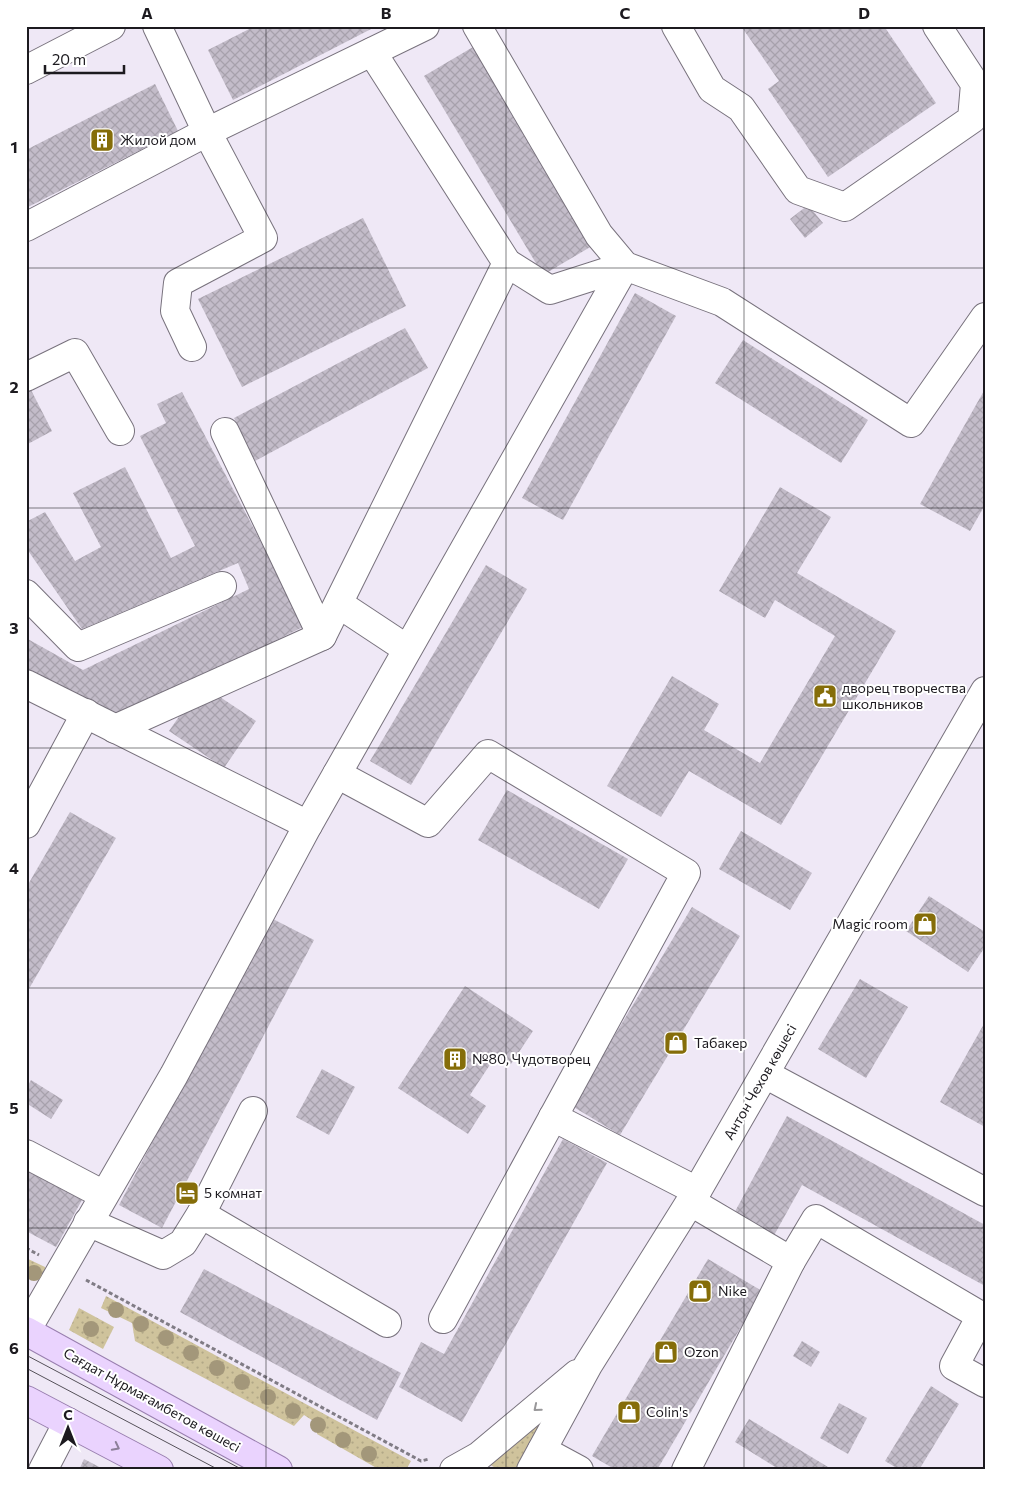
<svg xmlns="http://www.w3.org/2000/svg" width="1011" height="1496" viewBox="0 0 1011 1496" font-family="Commissioner,sans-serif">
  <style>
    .grass { fill: url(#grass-dots) }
    .building { fill: url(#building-cross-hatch) }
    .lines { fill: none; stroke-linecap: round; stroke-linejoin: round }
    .minor-casing { stroke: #78727d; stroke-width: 30 }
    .major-casing { stroke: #997faf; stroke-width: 30 }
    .path { stroke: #807c85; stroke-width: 3; stroke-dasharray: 4 2.5; stroke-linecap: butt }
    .minor { stroke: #fff; stroke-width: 28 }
    .major { stroke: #ead3fe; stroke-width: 28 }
    .tram { stroke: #555159; stroke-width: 1 }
    .tree { fill: #a3977a }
    .oneway { stroke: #99989a }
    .oneway2 { stroke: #8d809a }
    .grid { fill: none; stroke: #1c1a1f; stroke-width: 1; stroke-opacity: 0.55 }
    .labels { text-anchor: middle; stroke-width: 4; stroke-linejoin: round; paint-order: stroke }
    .poi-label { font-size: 14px; fill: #1c1a1f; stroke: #fff; text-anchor: start }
    .street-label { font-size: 14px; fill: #1c1a1f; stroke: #fff }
    .neatline { fill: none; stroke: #1c1a1f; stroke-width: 2 }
    .grid-label { font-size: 16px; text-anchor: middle; font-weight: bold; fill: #1c1a1f }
  </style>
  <defs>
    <pattern id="grass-dots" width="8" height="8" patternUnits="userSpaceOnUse" patternTransform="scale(1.25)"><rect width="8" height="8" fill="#cfc39c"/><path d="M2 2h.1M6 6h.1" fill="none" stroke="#b1a786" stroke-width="1.8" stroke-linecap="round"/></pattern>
    <pattern id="building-cross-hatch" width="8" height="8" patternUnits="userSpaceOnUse" patternTransform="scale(1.25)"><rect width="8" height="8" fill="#c3bcc9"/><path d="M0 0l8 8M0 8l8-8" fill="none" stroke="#a7a1ac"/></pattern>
  </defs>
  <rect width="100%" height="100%" fill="#efe8f6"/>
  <g class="grass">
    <polygon points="26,1258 45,1267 47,1284 26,1273"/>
    <polygon points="106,1296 411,1461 406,1470 380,1470 317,1434 318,1424 304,1415 294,1426 135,1341 132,1323 101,1308"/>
    <polygon points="79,1308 114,1327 103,1349 69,1330"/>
    <polygon points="550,1408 517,1470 499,1470 487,1463"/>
  </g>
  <g class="building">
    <polygon points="255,26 377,26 233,100 208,50"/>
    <polygon points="741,26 884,26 936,103 828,177 768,89 779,81"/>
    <polygon points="473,47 592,246 543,275 424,76"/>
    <polygon points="155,84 178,131 26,208 26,150"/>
    <polygon points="808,205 823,223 805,238 790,219"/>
    <polygon points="363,218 406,306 242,387 198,299"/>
    <polygon points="635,293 676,316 563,520 522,498"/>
    <polygon points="405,328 428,368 255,461 234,418"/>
    <polygon points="743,340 868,420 841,463 715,383"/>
    <polygon points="30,388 52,431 26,445 26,390"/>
    <polygon points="985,389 985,505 970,531 920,504"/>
    <polygon points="182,392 305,626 120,717 26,669 26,638 83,670 249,589 238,563 82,629 29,552 26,553 26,522 45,512 75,561 101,547 73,493 125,467 171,558 195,546 140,436 166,423 157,404"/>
    <polygon points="780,487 831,517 797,573 896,631 781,825 689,771 661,817 607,786 672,676 719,704 704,730 760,763 835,636 775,600 765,618 719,591"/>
    <polygon points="486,565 527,589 411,785 370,761"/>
    <polygon points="217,695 256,721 224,768 169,731 187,705"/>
    <polygon points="507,790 628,859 599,909 478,840"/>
    <polygon points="70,812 116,838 26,994 26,888"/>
    <polygon points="741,831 812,873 790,910 719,869"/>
    <polygon points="929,896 985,932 985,947 968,972 906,931"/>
    <polygon points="692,907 740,936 620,1135 572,1106"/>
    <polygon points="271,918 314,940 162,1228 119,1205"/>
    <polygon points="860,979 908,1007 866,1078 818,1049"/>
    <polygon points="465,986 533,1031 511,1064 497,1054 470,1095 486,1106 468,1134 398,1088"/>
    <polygon points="985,1022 985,1127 940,1102"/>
    <polygon points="322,1069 355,1087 329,1135 296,1117"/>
    <polygon points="31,1080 63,1100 51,1119 26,1103 26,1089"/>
    <polygon points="787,1116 985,1225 985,1286 802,1185 772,1239 732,1217"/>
    <polygon points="563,1139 607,1163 462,1422 399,1387 421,1342 444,1354"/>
    <polygon points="26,1170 82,1200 56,1247 26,1231"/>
    <polygon points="708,1259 762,1291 657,1470 616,1470 592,1456"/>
    <polygon points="204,1269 401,1373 377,1420 180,1312"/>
    <polygon points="802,1341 820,1352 811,1367 793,1356"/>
    <polygon points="931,1386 959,1404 919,1470 900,1470 885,1461"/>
    <polygon points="839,1403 867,1418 848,1454 820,1438"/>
    <polygon points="749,1419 828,1467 826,1470 780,1470 735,1442"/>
    <polygon points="84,1459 105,1470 79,1470"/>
  </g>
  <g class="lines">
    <g class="minor-casing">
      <g id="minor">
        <polyline points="157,26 207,132 425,26"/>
        <polyline points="477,26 599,235 625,266 722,302 911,423 985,317"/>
        <polyline points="676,26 712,89 741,108 798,190 845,207 972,119 975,84 937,26"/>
        <polyline points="372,52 507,263 550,290 625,266"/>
        <polyline points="26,70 111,26"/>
        <polyline points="26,227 207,132 263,238 178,283 175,311 192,347"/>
        <polyline points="26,377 75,353 120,431"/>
        <polyline points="225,432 322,636"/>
        <polyline points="26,594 78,647 222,586"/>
        <polyline points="339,604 407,649"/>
        <polyline points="26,684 308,825"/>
        <polyline points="115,729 322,636 507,263"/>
        <polyline points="337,774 428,823 488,754 686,873 443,1319"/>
        <polyline points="26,824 86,713"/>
        <polyline points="765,1074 985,1192"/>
        <polyline points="553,1117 697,1191"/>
        <polyline points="26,1154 104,1195"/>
        <polyline points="201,1214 387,1323"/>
        <polyline points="88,1222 163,1255 183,1243 201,1214 253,1111"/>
        <polyline points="791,1261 816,1219 981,1316 954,1366 985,1383"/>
        <polyline points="26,1331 174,1075 308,825 625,266"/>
        <polyline points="542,1450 579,1470"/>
        <polyline points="43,1470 68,1422"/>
        <polyline points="454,1470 479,1456 577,1374"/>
        <polyline points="531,1470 588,1365 697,1191 985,691"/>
        <polyline points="686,1470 791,1261 691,1202"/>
      </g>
    </g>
    <g class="major-casing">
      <g id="major">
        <polyline points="26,1331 278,1470"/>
        <polyline points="26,1400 159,1470"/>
      </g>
    </g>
    <g class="path">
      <polyline points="26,1248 39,1255"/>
      <polyline points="86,1280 421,1461 429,1459"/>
    </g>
    <use href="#minor" class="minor"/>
    <use href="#major" class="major"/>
    <g class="tram">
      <polyline points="26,1355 243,1470"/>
      <polyline points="26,1368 219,1470"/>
    </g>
  </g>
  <g class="tree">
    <circle cx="34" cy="1273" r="8"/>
    <circle cx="116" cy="1310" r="8"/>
    <circle cx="141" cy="1324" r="8"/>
    <circle cx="91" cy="1329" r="8"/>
    <circle cx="166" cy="1338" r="8"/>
    <circle cx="191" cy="1353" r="8"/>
    <circle cx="217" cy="1368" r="8"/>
    <circle cx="242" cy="1382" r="8"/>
    <circle cx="268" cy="1397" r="8"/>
    <circle cx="293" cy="1411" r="8"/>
    <circle cx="318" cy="1425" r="8"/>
    <circle cx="343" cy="1440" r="8"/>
    <circle cx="369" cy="1454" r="8"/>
  </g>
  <defs><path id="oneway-chevron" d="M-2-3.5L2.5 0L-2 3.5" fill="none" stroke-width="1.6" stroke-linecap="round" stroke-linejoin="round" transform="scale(1.25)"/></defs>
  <use class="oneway" href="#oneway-chevron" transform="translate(537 1408) rotate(140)"/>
  <use class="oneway2" href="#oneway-chevron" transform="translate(116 1447) rotate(27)"/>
  <path class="grid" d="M266 26V1470M506 26V1470M744 26V1470M26 268H985M26 508H985M26 748H985M26 988H985M26 1228H985"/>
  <defs>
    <g id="building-square" transform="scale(1.25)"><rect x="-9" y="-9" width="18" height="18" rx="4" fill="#856d09" stroke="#fff"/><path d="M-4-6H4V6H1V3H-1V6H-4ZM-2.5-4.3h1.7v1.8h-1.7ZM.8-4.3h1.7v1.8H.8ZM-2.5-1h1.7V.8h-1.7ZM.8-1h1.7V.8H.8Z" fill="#fff"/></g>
    <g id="civic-square" transform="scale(1.25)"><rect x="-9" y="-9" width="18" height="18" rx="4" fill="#856d09" stroke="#fff"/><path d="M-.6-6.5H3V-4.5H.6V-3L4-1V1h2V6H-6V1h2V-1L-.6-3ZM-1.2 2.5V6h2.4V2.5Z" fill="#fff"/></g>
    <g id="shop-square" transform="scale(1.25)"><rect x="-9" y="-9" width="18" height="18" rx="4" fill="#856d09" stroke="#fff"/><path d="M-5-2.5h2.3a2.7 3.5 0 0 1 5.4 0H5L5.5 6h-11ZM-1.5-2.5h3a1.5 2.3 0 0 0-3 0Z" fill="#fff"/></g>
    <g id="hotel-square" transform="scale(1.25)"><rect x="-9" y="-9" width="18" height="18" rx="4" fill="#856d09" stroke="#fff"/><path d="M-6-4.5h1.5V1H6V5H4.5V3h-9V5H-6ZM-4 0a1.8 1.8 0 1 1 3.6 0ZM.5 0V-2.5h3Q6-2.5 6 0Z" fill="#fff"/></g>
  </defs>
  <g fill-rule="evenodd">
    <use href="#building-square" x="102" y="140"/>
    <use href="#civic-square" x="825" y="696"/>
    <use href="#shop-square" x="925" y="924"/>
    <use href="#shop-square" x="676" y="1043"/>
    <use href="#building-square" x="455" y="1059"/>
    <use href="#hotel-square" x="187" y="1193"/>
    <use href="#shop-square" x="700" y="1291"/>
    <use href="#shop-square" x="666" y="1352"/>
    <use href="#shop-square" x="629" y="1412"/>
  </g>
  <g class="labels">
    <g class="poi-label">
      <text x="120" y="145">Жилой дом</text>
      <text x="842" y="693">дворец творчества<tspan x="842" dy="16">школьников</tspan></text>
      <text x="908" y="929" text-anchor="end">Magic room</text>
      <text x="694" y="1048">Табакер</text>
      <text x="472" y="1064">№80, Чудотворец</text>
      <text x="204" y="1198">5 комнат</text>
      <text x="718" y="1296">Nike</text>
      <text x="684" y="1357">Ozon</text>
      <text x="646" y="1417">Colin's</text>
    </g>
    <g class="street-label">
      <text transform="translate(760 1082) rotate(-60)" y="5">Антон Чехов көшесі</text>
      <text transform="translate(152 1400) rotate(29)" y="5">Сағдат Нұрмағамбетов көшесі</text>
    </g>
  </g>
  <rect width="1011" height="1496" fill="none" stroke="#ffffff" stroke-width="55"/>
  <g transform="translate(68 1428)" stroke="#ffffff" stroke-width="4" paint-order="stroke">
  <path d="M0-4L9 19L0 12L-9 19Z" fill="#1c1a1f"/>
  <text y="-8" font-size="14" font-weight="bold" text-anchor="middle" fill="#1c1a1f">С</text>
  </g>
  <path d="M45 65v8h79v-8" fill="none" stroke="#1c1a1f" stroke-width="2.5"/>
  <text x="52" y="65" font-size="15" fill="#1c1a1f" stroke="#ffffff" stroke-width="4" paint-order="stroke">20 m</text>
  <rect x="28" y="28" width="956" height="1440" class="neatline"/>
  <g class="grid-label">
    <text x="147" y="19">A</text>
    <text x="386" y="19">B</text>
    <text x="625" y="19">C</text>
    <text x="864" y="19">D</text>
    <text x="14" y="153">1</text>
    <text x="14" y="393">2</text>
    <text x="14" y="634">3</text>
    <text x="14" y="874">4</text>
    <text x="14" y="1114">5</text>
    <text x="14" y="1354">6</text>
  </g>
</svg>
